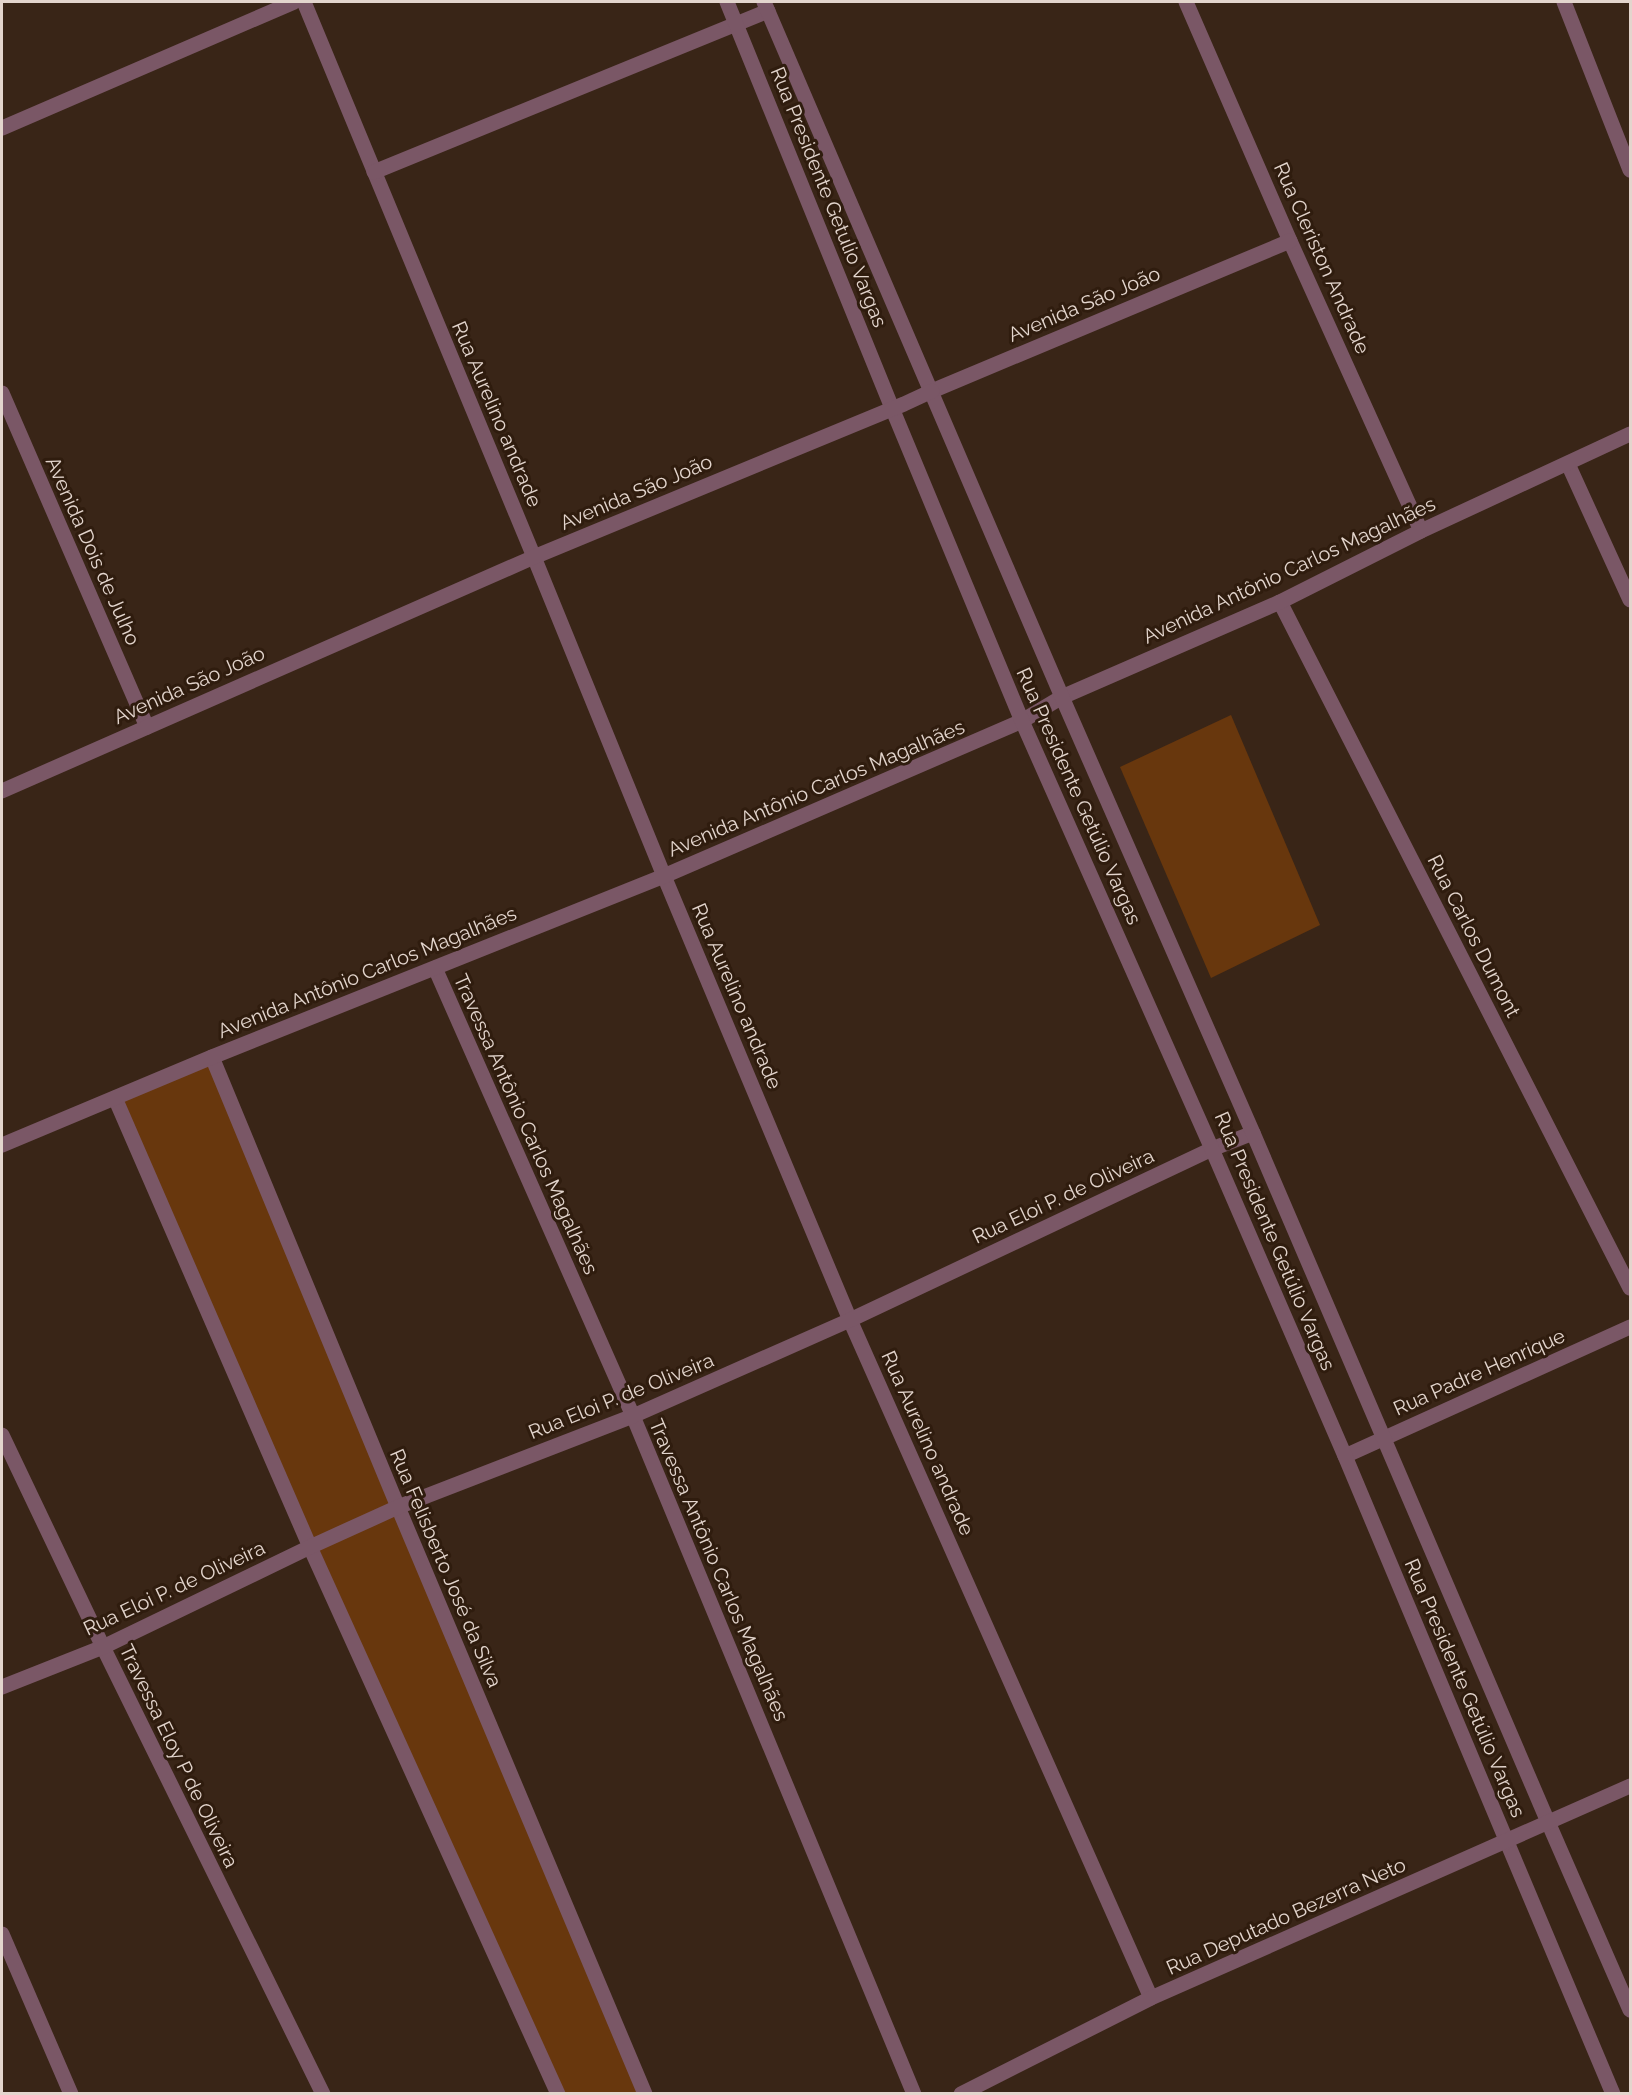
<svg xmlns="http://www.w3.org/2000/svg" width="1632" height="2095" viewBox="0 0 1632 2095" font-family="Raleway,sans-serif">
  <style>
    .green { fill: #68370d }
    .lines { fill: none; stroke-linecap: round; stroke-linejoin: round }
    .service { stroke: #7a5766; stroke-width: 15 }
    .minor { stroke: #7a5766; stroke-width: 15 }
    .tertiary { stroke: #7a5766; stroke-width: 15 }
    .labels { text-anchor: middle; stroke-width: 6; stroke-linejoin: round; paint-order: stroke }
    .street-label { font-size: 20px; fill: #e3d5cd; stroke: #2f1c0e }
  </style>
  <rect width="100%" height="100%" fill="#392517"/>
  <g class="green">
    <polygon points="1231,715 1320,925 1211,978 1120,767"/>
    <polygon points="212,1057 645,2093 558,2093 115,1098"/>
  </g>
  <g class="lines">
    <polyline class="service" points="2,1435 103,1647 323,2094"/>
    <g class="minor">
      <polyline points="304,2 534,557 664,876 850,1320 1151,1998"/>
      <polyline points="1186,2 1290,241 1421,531"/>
      <polyline points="1564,2 1630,170"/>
      <polyline points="2,128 294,2"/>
      <polyline points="374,172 768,11"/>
      <polyline points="932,391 1290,241"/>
      <polyline points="2,393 147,727"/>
      <polyline points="1568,464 1630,600"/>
      <polyline points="1280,602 1630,1288"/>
      <polyline points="435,968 633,1416 914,2094"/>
      <polyline points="212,1057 398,1507 645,2094"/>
      <polyline points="115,1098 310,1547 558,2094"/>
      <polyline points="2,1145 212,1057 664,876 1022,721 1062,697 1280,602 1421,531 1630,434"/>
      <polyline points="1345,1456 1630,1327"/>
      <polyline points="2,1687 103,1647 310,1547 398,1507 633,1416 850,1320 1212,1149 1253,1133"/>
      <polyline points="1548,1822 1630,2010"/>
      <polyline points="1507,1842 1613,2094"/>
      <polyline points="2,1934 71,2094"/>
    </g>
    <g class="tertiary">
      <polyline points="727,2 892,408 1022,721 1212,1149 1345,1456 1507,1842"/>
      <polyline points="764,2 1062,697 1253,1133 1548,1822"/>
      <polyline points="2,791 534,557 904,404 932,391"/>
      <polyline points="961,2094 1151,1998 1630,1786"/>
    </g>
  </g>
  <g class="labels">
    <g class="street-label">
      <text transform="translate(829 197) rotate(68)" y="7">Rua Presidente Getulio Vargas</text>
      <text transform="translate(1322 258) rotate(66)" y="7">Rua Cleriston Andrade</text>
      <text transform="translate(1084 304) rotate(-23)" y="7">Avenida São João</text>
      <text transform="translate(497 414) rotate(67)" y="7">Rua Aurelino andrade</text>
      <text transform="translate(636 492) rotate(-23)" y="7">Avenida São João</text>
      <text transform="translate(93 551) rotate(66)" y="7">Avenida Dois de Julho</text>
      <text transform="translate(1289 570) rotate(-25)" y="7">Avenida Antônio Carlos Magalhães</text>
      <text transform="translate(189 685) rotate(-24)" y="7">Avenida São João</text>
      <text transform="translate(816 788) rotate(-23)" y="7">Avenida Antônio Carlos Magalhães</text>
      <text transform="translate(1079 796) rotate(66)" y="7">Rua Presidente Getúlio Vargas</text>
      <text transform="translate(1474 936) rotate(63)" y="7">Rua Carlos Dumont</text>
      <text transform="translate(367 972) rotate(-22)" y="7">Avenida Antônio Carlos Magalhães</text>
      <text transform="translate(737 996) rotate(67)" y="7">Rua Aurelino andrade</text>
      <text transform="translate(526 1124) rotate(66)" y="7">Travessa Antônio Carlos Magalhães</text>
      <text transform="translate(1063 1196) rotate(-25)" y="7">Rua Eloi P. de Oliveira</text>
      <text transform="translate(1275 1241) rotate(67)" y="7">Rua Presidente Getúlio Vargas</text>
      <text transform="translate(1479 1372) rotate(-24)" y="7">Rua Padre Henrique</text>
      <text transform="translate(621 1396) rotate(-22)" y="7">Rua Eloi P. de Oliveira</text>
      <text transform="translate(928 1443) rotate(66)" y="7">Rua Aurelino andrade</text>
      <text transform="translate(446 1568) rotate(67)" y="7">Rua Felisberto José da Silva</text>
      <text transform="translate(719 1570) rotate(67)" y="7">Travessa Antônio Carlos Magalhães</text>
      <text transform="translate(174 1588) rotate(-25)" y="7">Rua Eloi P. de Oliveira</text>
      <text transform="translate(1465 1688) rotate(67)" y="7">Rua Presidente Getúlio Vargas</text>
      <text transform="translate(179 1756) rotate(64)" y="7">Travessa Eloy P de Oliveira</text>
      <text transform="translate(1286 1916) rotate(-24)" y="7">Rua Deputado Bezerra Neto</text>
    </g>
  </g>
  <rect width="1632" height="2095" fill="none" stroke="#e3d5cd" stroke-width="6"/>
</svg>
